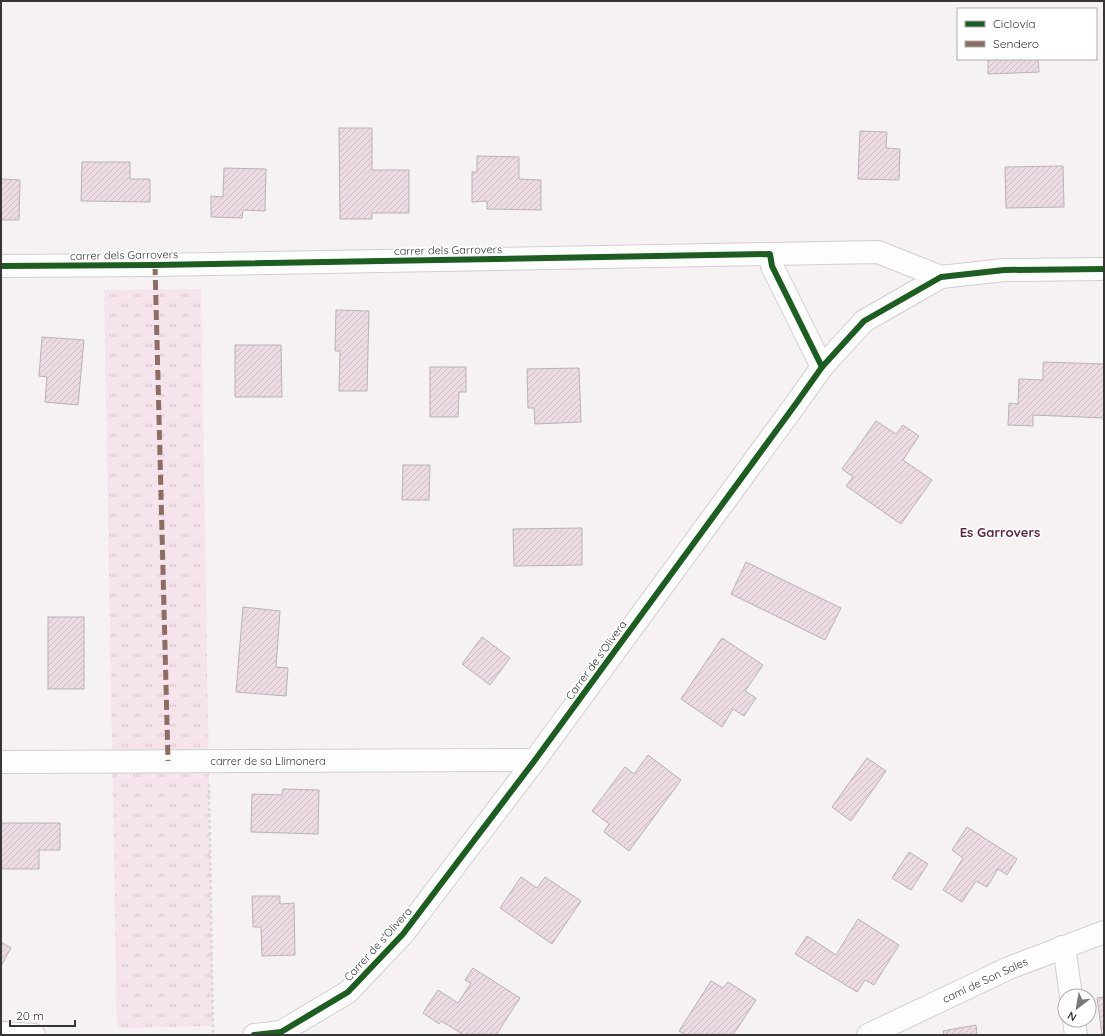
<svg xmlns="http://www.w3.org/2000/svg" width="1105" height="1036" viewBox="0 0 1105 1036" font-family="Quicksand,sans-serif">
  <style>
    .grass { fill: url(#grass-tufts) }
    .building { fill: url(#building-hatch); stroke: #b7b3b5 }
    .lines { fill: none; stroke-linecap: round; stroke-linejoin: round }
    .minor-casing { stroke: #d2ced0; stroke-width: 24 }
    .path { stroke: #d8d8d8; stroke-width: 2.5; stroke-dasharray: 3 3; stroke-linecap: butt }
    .minor { stroke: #fefdfd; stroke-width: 22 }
    .quiet { stroke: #8d6e63; stroke-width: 5; stroke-dasharray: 10 5; stroke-linecap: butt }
    .cycleway-casing { stroke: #fff; stroke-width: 8 }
    .cycleway { stroke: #1b5e20; stroke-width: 6 }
    .labels { text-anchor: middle; stroke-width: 3.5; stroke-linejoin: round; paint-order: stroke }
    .street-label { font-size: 11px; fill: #373536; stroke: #fff }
    .quarter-label { font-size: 13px; font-weight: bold; fill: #612244; stroke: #fff }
  </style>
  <defs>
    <pattern id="grass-tufts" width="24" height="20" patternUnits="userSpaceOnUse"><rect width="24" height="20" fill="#f6e4ec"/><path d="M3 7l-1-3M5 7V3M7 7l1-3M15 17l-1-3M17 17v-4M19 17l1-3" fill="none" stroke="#d4c4cb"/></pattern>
    <pattern id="building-hatch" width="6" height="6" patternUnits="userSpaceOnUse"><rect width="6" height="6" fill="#ecdbe2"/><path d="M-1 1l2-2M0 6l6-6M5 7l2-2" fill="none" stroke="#cbbdc2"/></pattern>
  </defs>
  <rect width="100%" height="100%" fill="#f6f1f3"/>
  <polygon class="grass" points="201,289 213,1026 117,1028 104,290"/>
  <g class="building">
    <polygon points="988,59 1038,59 1039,72 988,74"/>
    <polygon points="339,128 372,128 372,170 409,170 409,213 372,213 372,219 340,219"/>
    <polygon points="860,131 887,132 886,148 900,149 899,180 858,179"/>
    <polygon points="477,156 519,157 519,179 541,180 541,210 487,209 487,201 472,202 472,172 477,172"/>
    <polygon points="82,162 130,162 130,179 150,179 150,202 81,201"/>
    <polygon points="1063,166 1064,207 1006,208 1005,167"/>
    <polygon points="224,168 266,169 265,211 243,210 242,218 211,217 211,196 223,197"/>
    <polygon points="1,179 20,180 19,220 1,220"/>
    <polygon points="336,310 369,311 367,391 339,391 340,351 335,351"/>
    <polygon points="42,337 84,340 78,405 45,402 47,377 39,376"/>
    <polygon points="235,345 281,345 282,397 235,397"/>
    <polygon points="1043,362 1104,364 1104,418 1033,415 1033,426 1008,425 1009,403 1018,404 1019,379 1043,380"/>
    <polygon points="430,367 466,367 466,392 459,392 458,417 430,417"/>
    <polygon points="579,368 581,422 535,424 534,408 528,408 527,369"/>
    <polygon points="876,421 896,434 903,425 919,436 903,460 932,480 901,524 846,486 853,477 842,469"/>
    <polygon points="403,465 430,465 429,500 402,500"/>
    <polygon points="582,528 582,565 514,566 513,529"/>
    <polygon points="746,562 841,608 825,640 731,594"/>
    <polygon points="243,607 280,611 276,667 288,668 286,696 236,692"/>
    <rect x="48" y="617" width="36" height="72"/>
    <polygon points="482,637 510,658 490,685 462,664"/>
    <polygon points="722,638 763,665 745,691 756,698 744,716 733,709 722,727 681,699"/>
    <polygon points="648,755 681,780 629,851 604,832 609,824 592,811 625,767 634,774"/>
    <polygon points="867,758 886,771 851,821 832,807"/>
    <polygon points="283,789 319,790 318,834 251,832 252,794 282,795"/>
    <polygon points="1,823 60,823 60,850 39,850 39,869 1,869"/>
    <polygon points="967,827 1017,859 1007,875 998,869 987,887 976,881 962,902 943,890 963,858 952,850"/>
    <polygon points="909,852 928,864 911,890 892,878"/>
    <polygon points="521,877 537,888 545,877 581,901 552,944 500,908"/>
    <polygon points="252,896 280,896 280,904 294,903 295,955 262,956 261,927 253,927"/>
    <polygon points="858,919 899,945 874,985 865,980 857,992 795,954 807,936 836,955"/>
    <polygon points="1,942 11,948 1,966"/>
    <polygon points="473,968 520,998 496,1035 464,1035 441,1021 439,1024 423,1013 438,990 458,1003 471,983 465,980"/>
    <polygon points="711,981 723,988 728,982 756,1000 733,1035 685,1035 679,1031"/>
    <polygon points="1104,997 1104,1035 1102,1035 1097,998"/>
    <polygon points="976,1025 977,1035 944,1035 943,1031"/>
  </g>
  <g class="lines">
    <g class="minor-casing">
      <g id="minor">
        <polyline points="770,254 878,252 941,277"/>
        <polyline points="1,266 155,265 770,254 772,266 822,367"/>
        <polyline points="1,762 535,760"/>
        <polyline points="1062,947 1066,960 1071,996"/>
        <polyline points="1074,1020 1076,1035"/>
        <polyline points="1,1033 34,1035"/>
        <polyline points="254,1035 281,1032 348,992 403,934 535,760 795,405 822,367 864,321 941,277 1004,270 1104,269"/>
        <polyline points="868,1035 1009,968 1104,932"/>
      </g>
    </g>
    <polyline class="path" points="209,784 213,1035"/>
    <use href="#minor" class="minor"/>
    <polyline class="quiet" points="155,265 168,761"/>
    <g class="cycleway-casing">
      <g id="cycleway">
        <polyline points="1,266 155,265 770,254 772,266 822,367"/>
        <polyline points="254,1035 281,1032 348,992 403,934 535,760 795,405 822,367 864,321 941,277 1004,270 1104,269"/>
      </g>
    </g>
    <use href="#cycleway" class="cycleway"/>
  </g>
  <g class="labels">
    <g class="street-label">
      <text transform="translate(448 250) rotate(-1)" y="4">carrer dels Garrovers</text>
      <text transform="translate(124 255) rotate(-1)" y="4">carrer dels Garrovers</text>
      <text transform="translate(596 660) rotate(-54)" y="4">Carrer de s'Olivera</text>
      <text x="268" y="765">carrer de sa Llimonera</text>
      <text transform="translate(378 944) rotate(-48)" y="4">Carrer de s'Olivera</text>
      <text transform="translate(985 980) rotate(-25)" y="4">camí de Son Sales</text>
    </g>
    <g class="quarter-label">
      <text x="1000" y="537">Es Garrovers</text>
    </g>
  </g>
  <rect width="1105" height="1036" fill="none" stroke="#373536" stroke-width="4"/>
  <rect x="957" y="8" width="140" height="52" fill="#ffffff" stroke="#afaeaf"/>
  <rect x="965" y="21" width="20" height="6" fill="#1b5e20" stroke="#afaeaf"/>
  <text x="993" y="28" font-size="12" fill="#373536">Ciclovía</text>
  <rect x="965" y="41" width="20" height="6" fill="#8d6e63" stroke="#afaeaf"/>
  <text x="993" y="48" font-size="12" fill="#373536">Sendero</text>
  <g transform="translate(1077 1008) rotate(211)"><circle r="19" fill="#ffffff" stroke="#afaeaf"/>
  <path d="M0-3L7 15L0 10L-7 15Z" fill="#7a7778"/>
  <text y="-6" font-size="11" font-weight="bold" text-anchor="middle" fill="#373536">N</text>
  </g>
  <path d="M10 1020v6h65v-6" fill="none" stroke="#373536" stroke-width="2"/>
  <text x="16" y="1020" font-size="12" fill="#373536" stroke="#ffffff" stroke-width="3" paint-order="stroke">20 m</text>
</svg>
